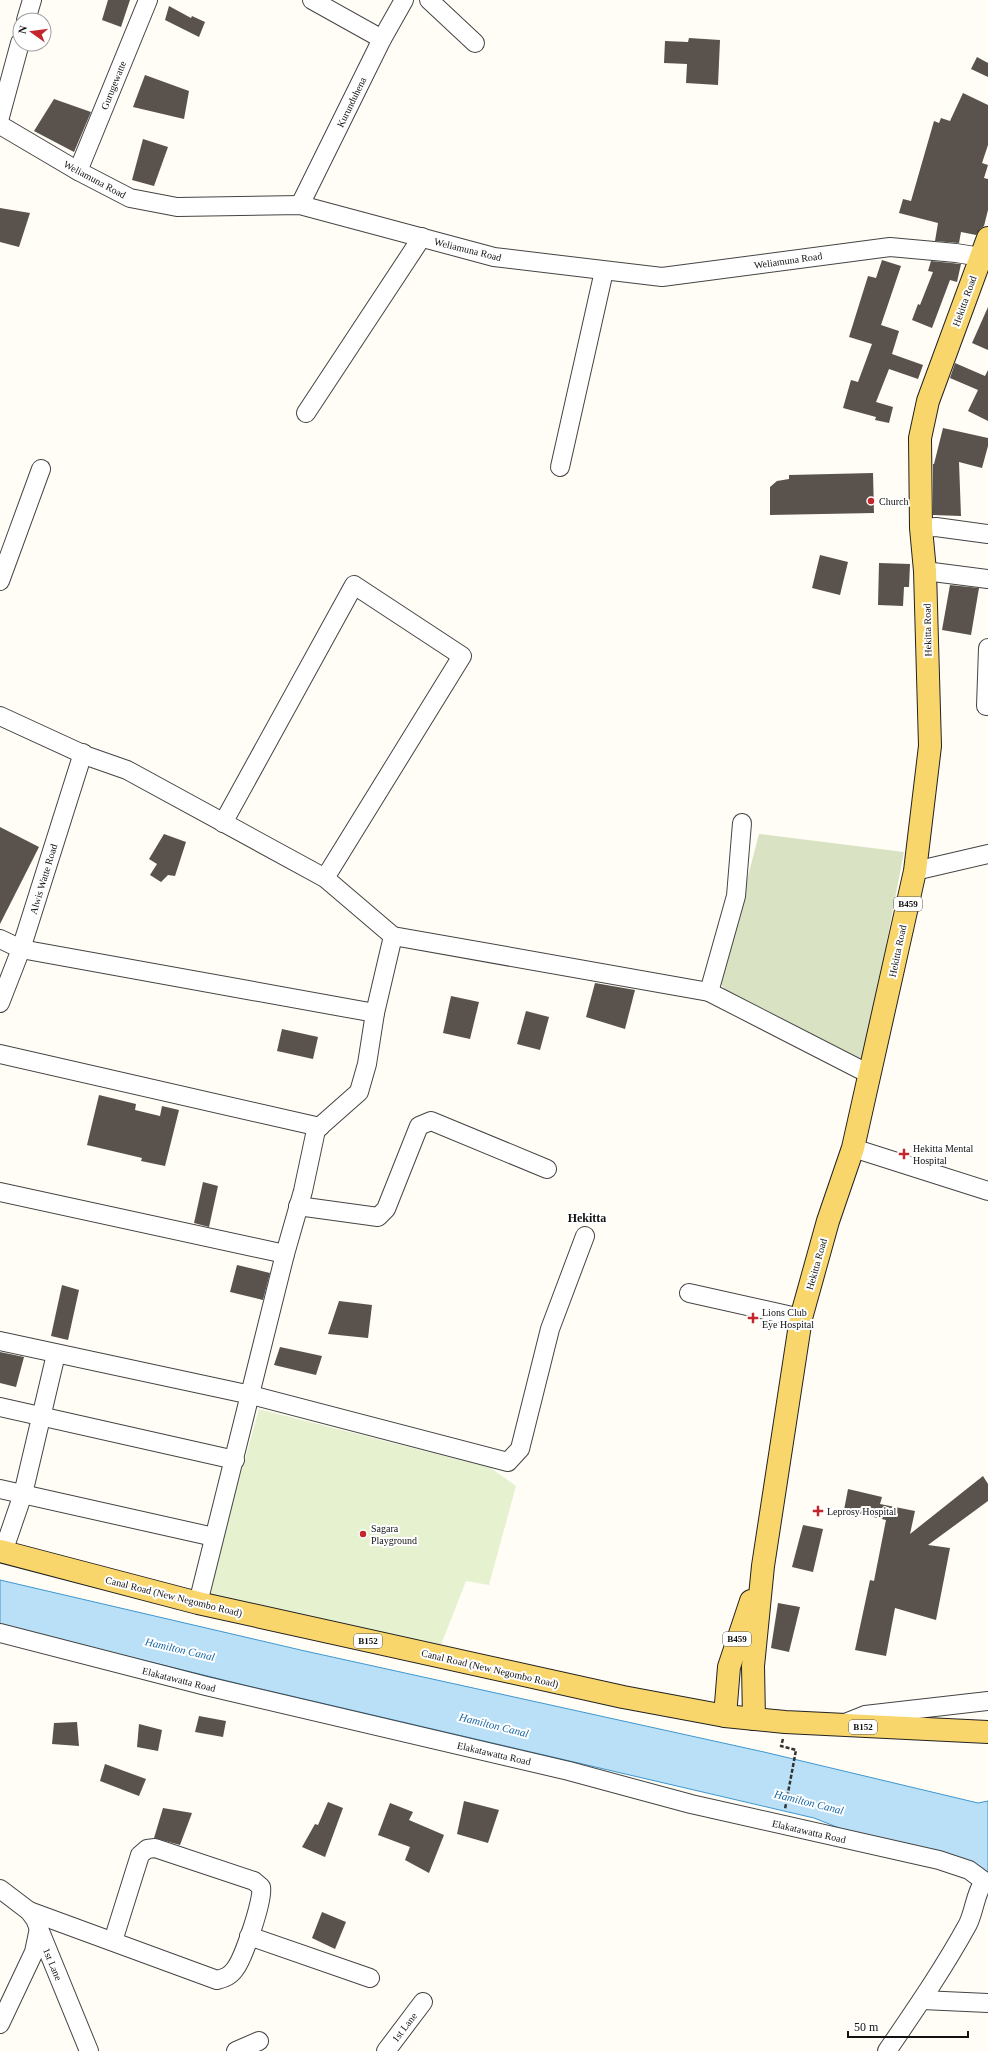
<svg xmlns="http://www.w3.org/2000/svg" width="988" height="2051" viewBox="0 0 988 2051" font-family="'Times New Roman',serif">
  <style>
    .cemetery { fill: #d9e3c4 }
    .pitch { fill: #e6f2cf }
    .water { fill: #b9e0f7; stroke: #3f96cf }
    .building { fill: #5a524d }
    .lines { fill: none; stroke-linecap: round; stroke-linejoin: round }
    .minor-casing { stroke: #444; stroke-width: 20 }
    .major-casing { stroke: #222; stroke-width: 24 }
    .path { stroke: #333; stroke-width: 2.5; stroke-dasharray: 4 2; stroke-linecap: butt }
    .minor { stroke: #fff; stroke-width: 18 }
    .major { stroke: #f9d66b; stroke-width: 22 }
    .poi-dot { fill: #c4262e; stroke: #fff; stroke-width: 1.5 }
    .labels { text-anchor: middle; stroke-width: 4; stroke-linejoin: round; paint-order: stroke }
    .shield { fill: #fff; stroke: #585858; stroke-width: 1 }
    .shield-label { font-size: 9px; font-weight: bold; fill: #111 }
    .street-label { font-size: 10px; fill: #111; stroke: #fff }
    .poi-label { font-size: 10px; fill: #111; stroke: #fff; text-anchor: start }
    .water-label { font-size: 11px; font-style: italic; fill: #1768a6; stroke: #fff }
    .quarter-label { font-size: 12px; font-weight: bold; fill: #111; stroke: #fff }
  </style>
  <rect width="100%" height="100%" fill="#fffdf5"/>
  <polygon class="cemetery" points="759,834 904,852 864,1060 727,992 720,983"/>
  <polygon class="pitch" points="259,1409 491,1468 516,1486 489,1585 466,1581 441,1645 207,1594"/>
  <polygon class="water" points="0,1580 305,1651 764,1752 978,1803 988,1801 988,1879 958,1875 814,1818 244,1685 0,1625"/>
  <g class="building">
    <polygon points="108,0 130,0 121,27 102,20"/>
    <polygon points="169,6 191,18 192,16 205,22 199,37 165,20"/>
    <polygon points="689,38 720,40 718,85 686,83 687,64 664,63 665,41 688,42"/>
    <polygon points="977,57 988,63 988,77 971,69"/>
    <polygon points="145,75 189,91 184,119 133,107"/>
    <polygon points="963,93 988,105 988,145 982,163 988,165 984,178 988,179 988,210 984,226 980,229 976,235 961,232 959,243 935,241 938,223 899,213 903,199 911,201 934,121 939,123 941,118 950,121"/>
    <polygon points="54,99 91,112 74,152 34,131"/>
    <polygon points="143,139 168,147 154,186 132,180"/>
    <polygon points="0,208 30,213 19,247 0,242"/>
    <polygon points="882,260 901,266 881,325 899,331 892,354 923,365 918,379 889,369 876,402 893,407 889,423 875,420 876,417 843,408 851,380 858,382 872,344 849,337 868,276 876,278"/>
    <polygon points="931,261 961,264 957,282 950,280 932,328 912,320 918,304 920,305 933,272 928,271"/>
    <polygon points="988,307 988,350 972,343"/>
    <polygon points="955,363 985,376 988,370 988,421 968,411 978,390 950,378"/>
    <polygon points="943,428 988,438 988,446 982,468 959,462 961,516 933,515 933,464 934,464"/>
    <polygon points="873,473 874,513 770,515 770,487 777,481 789,479 789,475"/>
    <polygon points="820,555 848,562 840,595 812,588"/>
    <polygon points="879,563 910,564 909,587 904,587 903,606 878,605"/>
    <polygon points="950,585 979,588 971,635 942,630"/>
    <polygon points="0,827 39,847 0,924"/>
    <polygon points="164,834 186,842 175,876 168,875 161,882 150,875 157,864 149,859"/>
    <polygon points="595,983 635,990 625,1029 586,1017"/>
    <polygon points="451,996 479,1002 470,1039 443,1033"/>
    <polygon points="526,1011 549,1017 540,1050 517,1044"/>
    <polygon points="282,1029 318,1037 313,1059 277,1051"/>
    <polygon points="99,1095 136,1104 135,1110 160,1116 162,1106 179,1110 165,1166 141,1161 142,1158 87,1145"/>
    <polygon points="203,1182 218,1186 209,1227 194,1223"/>
    <polygon points="237,1265 270,1273 263,1300 230,1292"/>
    <polygon points="62,1285 79,1290 68,1340 51,1336"/>
    <polygon points="339,1301 372,1305 368,1338 328,1334"/>
    <polygon points="280,1347 322,1356 316,1375 274,1365"/>
    <polygon points="0,1352 24,1357 16,1387 0,1383"/>
    <polygon points="983,1476 988,1484 988,1501 928,1545 950,1548 936,1620 895,1608 886,1656 855,1650 870,1580 874,1581 886,1520 844,1510 848,1489 882,1497 880,1504 915,1511 910,1534"/>
    <polygon points="803,1525 823,1529 813,1572 792,1567"/>
    <polygon points="778,1603 800,1607 789,1652 771,1648"/>
    <polygon points="199,1716 226,1721 223,1737 195,1732"/>
    <polygon points="77,1722 79,1746 52,1744 54,1723"/>
    <polygon points="139,1724 162,1730 158,1751 137,1747"/>
    <polygon points="105,1764 146,1779 139,1796 100,1781"/>
    <polygon points="464,1801 499,1810 488,1843 457,1834"/>
    <polygon points="328,1802 343,1808 325,1857 302,1847 315,1824 318,1825"/>
    <polygon points="390,1803 413,1812 409,1820 444,1835 429,1873 405,1860 410,1847 378,1835"/>
    <polygon points="163,1808 192,1813 180,1845 154,1838"/>
    <polygon points="322,1912 346,1922 335,1949 312,1938"/>
  </g>
  <g class="lines">
    <g class="minor-casing">
      <g id="minor">
        <polyline points="312,0 382,39"/>
        <polyline points="429,0 475,43"/>
        <polyline points="26,20 32,0"/>
        <polyline points="0,117 20,43"/>
        <polyline points="0,125 78,171 130,198 177,207 300,205 494,257 662,277 890,247 956,253 981,257"/>
        <polyline points="78,171 148,0"/>
        <polyline points="300,205 382,39 404,0"/>
        <polyline points="306,413 422,237"/>
        <polyline points="560,467 604,271"/>
        <polyline points="921,528 936,527 988,534"/>
        <polyline points="925,571 988,579"/>
        <polyline points="0,581 41,469"/>
        <polyline points="986,706 988,648"/>
        <polyline points="0,716 87,756 127,770 325,878 393,936 375,1013 367,1064 359,1092 316,1130 303,1191 285,1254 198,1603"/>
        <polyline points="223,823 354,585 462,656 325,878"/>
        <polyline points="915,871 988,854"/>
        <polyline points="393,936 709,992 871,1075"/>
        <polyline points="0,939 21,949 375,1013"/>
        <polyline points="709,992 736,896 742,823"/>
        <polyline points="0,1003 21,949 83,753"/>
        <polyline points="0,1054 320,1127"/>
        <polyline points="853,1148 988,1191"/>
        <polyline points="0,1192 285,1254"/>
        <polyline points="298,1206 378,1217 386,1209 419,1126 431,1121 547,1169"/>
        <polyline points="689,1293 801,1318"/>
        <polyline points="0,1341 251,1395 508,1462 520,1449 550,1329 585,1236"/>
        <polyline points="0,1407 235,1460"/>
        <polyline points="0,1489 214,1537"/>
        <polyline points="3,1552 23,1494 56,1354"/>
        <path d="M0 1633 206 1686 569 1771 691 1804 939 1860 969 1870 984 1881C975 1894 975 1909 968 1924 944 1968 915 2010 887 2051"/>
        <polyline points="845,1723 865,1715 988,1701"/>
        <polyline points="0,1889 29,1911 35,1919 89,2051"/>
        <path d="M29 1911 217 1980C225 1978 230 1976 235 1969 243 1959 264 1899 261 1887L254 1881 155 1848 147 1849 140 1855 113 1941"/>
        <polyline points="249,1936 370,1978"/>
        <polyline points="922,2000 988,2003"/>
        <polyline points="0,2024 34,1952 39,1928"/>
        <polyline points="236,2051 259,2041"/>
        <polyline points="386,2051 423,2002"/>
      </g>
    </g>
    <g class="major-casing">
      <g id="major">
        <polyline points="0,1551 198,1603 623,1697 725,1716 785,1722 988,1732"/>
        <polyline points="725,1716 729,1667 751,1601"/>
        <polyline points="754,1719 753,1666 763,1566 801,1318 828,1221 853,1148 915,871 930,746 925,571 921,528 920,438 928,401 988,238"/>
      </g>
    </g>
    <polyline class="path" points="783,1739 781,1746 796,1750 785,1809"/>
    <use href="#minor" class="minor"/>
    <use href="#major" class="major"/>
  </g>
  <g class="poi-dot">
    <circle cx="871" cy="501" r="4"/>
    <path d="M902 1148h4v4h4v4h-4v4h-4v-4h-4v-4h4z"/>
    <path d="M751 1312h4v4h4v4h-4v4h-4v-4h-4v-4h4z"/>
    <path d="M816 1505h4v4h4v4h-4v4h-4v-4h-4v-4h4z"/>
    <circle cx="363" cy="1534" r="4"/>
  </g>
  <g class="labels">
    <g class="shield">
      <rect x="894" y="897" width="28" height="14" rx="3"/>
      <rect x="723" y="1632" width="28" height="14" rx="3"/>
      <rect x="354" y="1634" width="28" height="14" rx="3"/>
      <rect x="849" y="1720" width="28" height="14" rx="3"/>
    </g>
    <g class="shield-label">
      <text x="908" y="907">B459</text>
      <text x="737" y="1642">B459</text>
      <text x="368" y="1644">B152</text>
      <text x="863" y="1730">B152</text>
    </g>
    <g class="street-label">
      <text transform="translate(113 85) rotate(-68)" y="4">Gurugewatte</text>
      <text transform="translate(351 102) rotate(-64)" y="4">Kurunduhena</text>
      <text transform="translate(95 179) rotate(28)" y="4">Weliamuna Road</text>
      <text transform="translate(468 249) rotate(14)" y="4">Weliamuna Road</text>
      <text transform="translate(788 260) rotate(-8)" y="4">Weliamuna Road</text>
      <text transform="translate(964 301) rotate(-70)" y="4">Hekitta Road</text>
      <text transform="translate(927 630) rotate(-91)" y="4">Hekitta Road</text>
      <text transform="translate(43 879) rotate(-73)" y="4">Alwis Watte Road</text>
      <text transform="translate(897 951) rotate(-78)" y="4">Hekitta Road</text>
      <text transform="translate(816 1264) rotate(-74)" y="4">Hekitta Road</text>
      <text transform="translate(174 1596) rotate(14)" y="4">Canal Road (New Negombo Road)</text>
      <text transform="translate(490 1668) rotate(13)" y="4">Canal Road (New Negombo Road)</text>
      <text transform="translate(179 1679) rotate(14)" y="4">Elakatawatta Road</text>
      <text transform="translate(494 1753) rotate(13)" y="4">Elakatawatta Road</text>
      <text transform="translate(809 1831) rotate(13)" y="4">Elakatawatta Road</text>
      <text transform="translate(53 1964) rotate(67)" y="4">1st Lane</text>
      <text transform="translate(404 2027) rotate(-52)" y="4">1st Lane</text>
    </g>
    <g class="poi-label">
      <text x="879" y="505">Church</text>
      <text x="913" y="1152">Hekitta Mental<tspan x="913" dy="12">Hospital</tspan></text>
      <text x="762" y="1316">Lions Club<tspan x="762" dy="12">Eye Hospital</tspan></text>
      <text x="827" y="1515">Leprosy Hospital</text>
      <text x="371" y="1532">Sagara<tspan x="371" dy="12">Playground</tspan></text>
    </g>
    <g class="water-label">
      <text transform="translate(180 1649) rotate(13)" y="4">Hamilton Canal</text>
      <text transform="translate(494 1725) rotate(14)" y="4">Hamilton Canal</text>
      <text transform="translate(809 1802) rotate(14)" y="4">Hamilton Canal</text>
    </g>
    <g class="quarter-label">
      <text x="587" y="1222">Hekitta</text>
    </g>
  </g>
  <g transform="translate(32 32) rotate(284)"><circle r="19" fill="#ffffff" stroke="#a0a0a0"/>
  <path d="M0-3L7 15L0 10L-7 15Z" fill="#c4262e"/>
  <text y="-6" font-size="11" font-weight="bold" text-anchor="middle" fill="#111111">N</text>
  </g>
  <path d="M848 2031v6h120v-6" fill="none" stroke="#111111" stroke-width="2"/>
  <text x="854" y="2031" font-size="12" fill="#111111" stroke="#ffffff" stroke-width="3" paint-order="stroke">50 m</text>
</svg>
